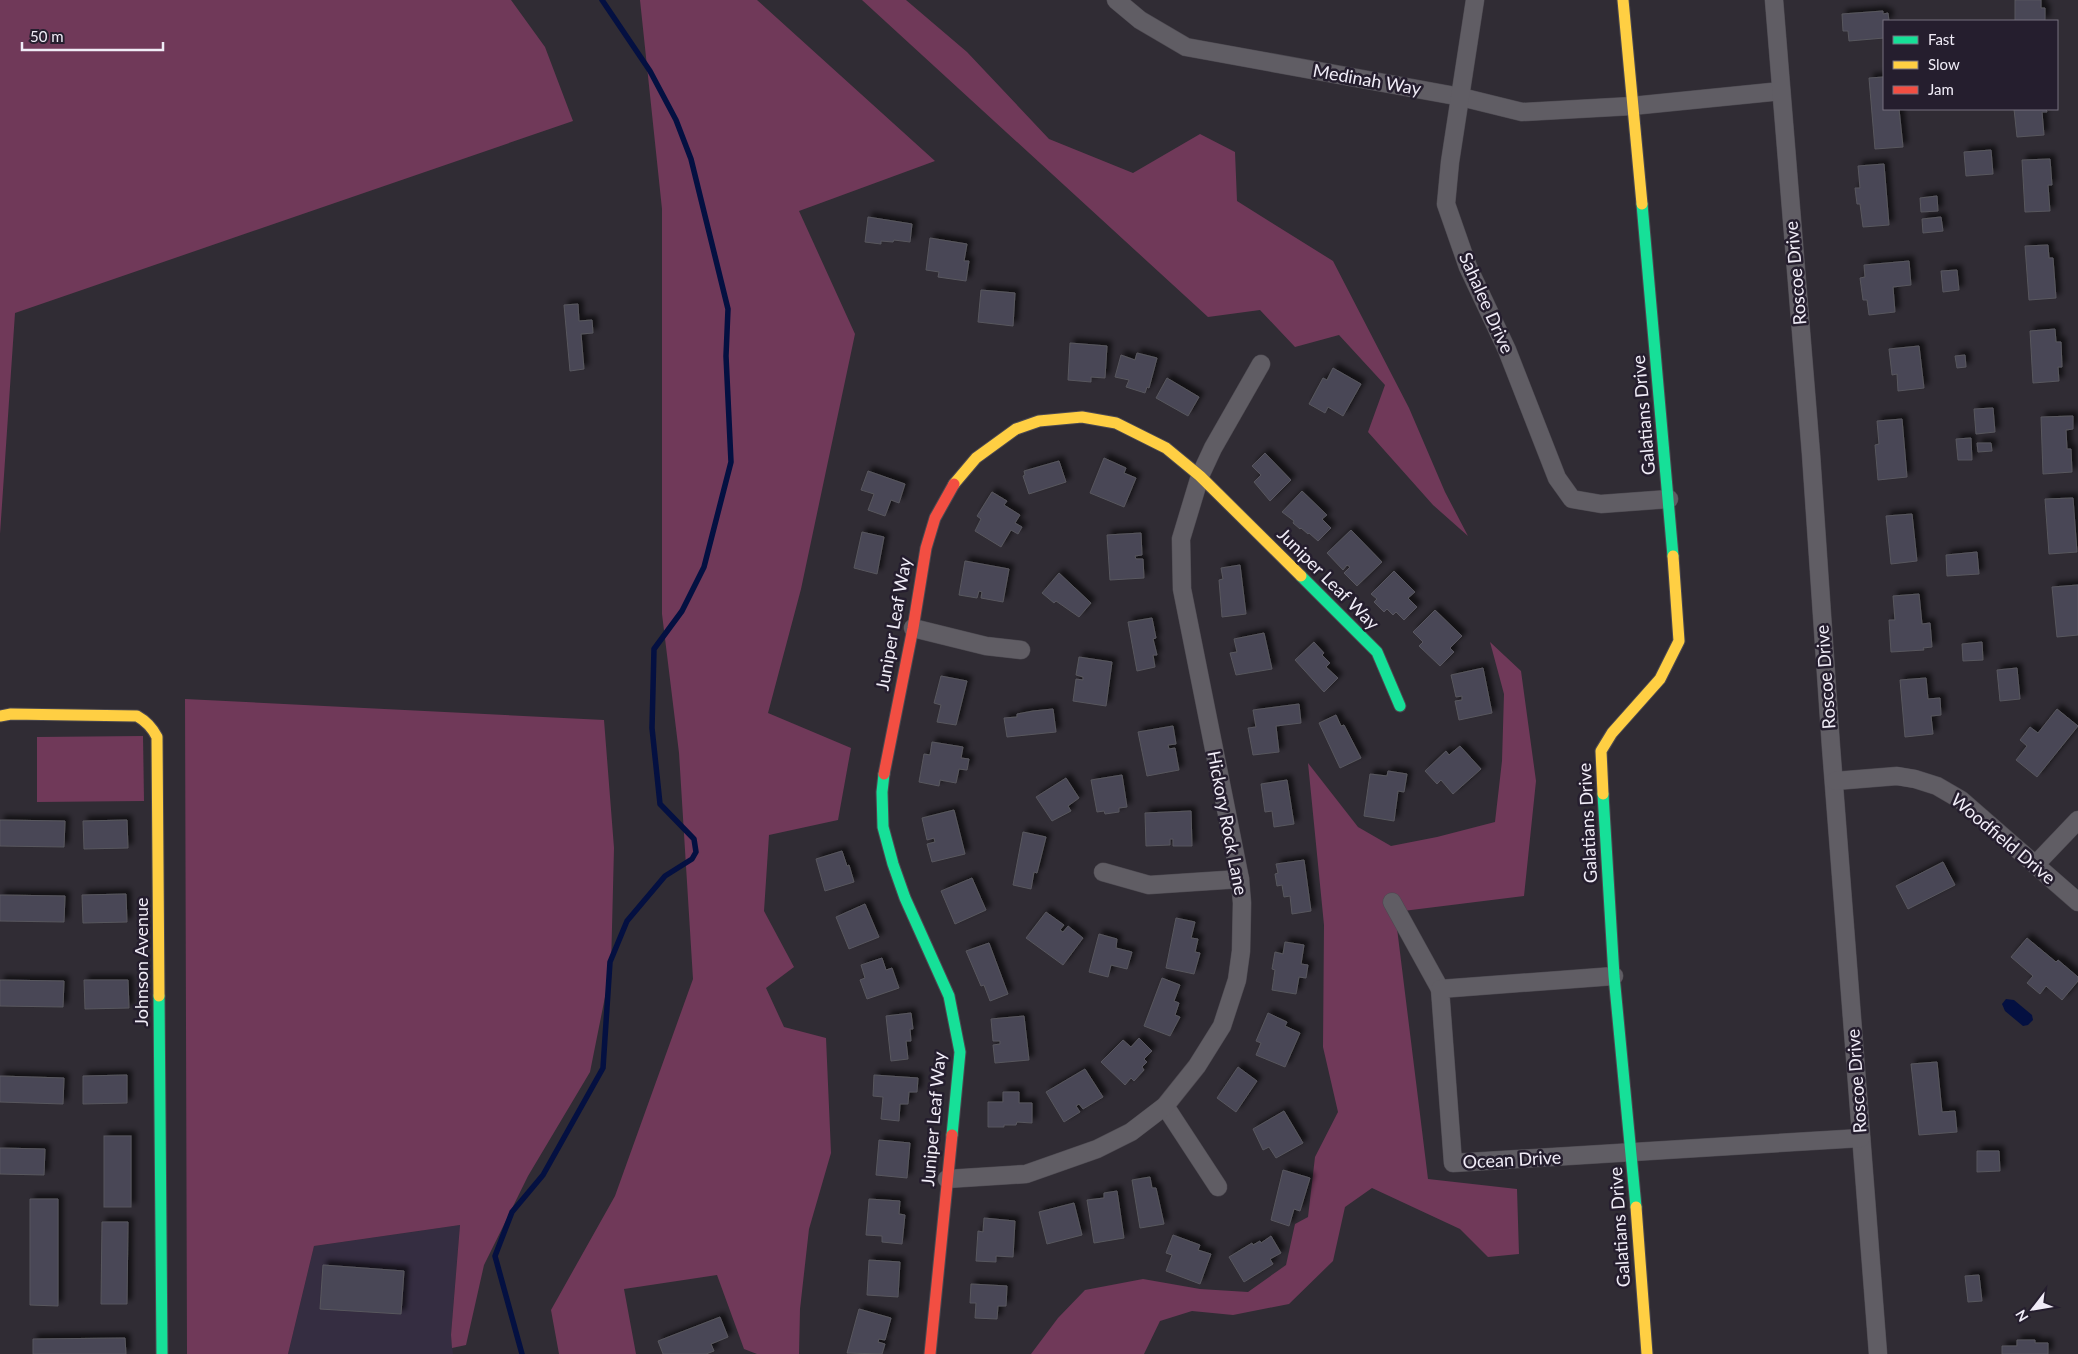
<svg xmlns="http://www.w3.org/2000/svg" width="2078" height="1354" viewBox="0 0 2078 1354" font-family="Lato,sans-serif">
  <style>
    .built { fill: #352d41 }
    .green { fill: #703959 }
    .water { fill: #041041 }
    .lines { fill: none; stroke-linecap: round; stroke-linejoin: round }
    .stream { stroke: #041041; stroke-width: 5.5 }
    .building { fill: #494756; stroke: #58575e; filter: url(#shadow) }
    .street-casing { stroke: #4c4950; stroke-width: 19 }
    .fast-casing { stroke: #4c4950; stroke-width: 13 }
    .slow-casing { stroke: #4c4950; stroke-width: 13 }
    .jam-casing { stroke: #4c4950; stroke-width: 13 }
    .street { stroke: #605d64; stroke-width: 18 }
    .fast { stroke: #16e098; stroke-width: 11 }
    .slow { stroke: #ffcf43; stroke-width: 11 }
    .jam { stroke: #f24e42; stroke-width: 11 }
    .labels { text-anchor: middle; stroke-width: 5; stroke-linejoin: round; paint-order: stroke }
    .street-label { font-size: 18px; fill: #f0ecf7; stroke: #251e2e }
  </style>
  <defs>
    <filter id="shadow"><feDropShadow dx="4.5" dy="-4.5" stdDeviation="2.5" flood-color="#0009"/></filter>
  </defs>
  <rect width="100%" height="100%" fill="#302c34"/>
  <polygon class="built" points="460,1225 451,1335 453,1354 288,1354 314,1246"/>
  <g class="green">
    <polygon points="0,0 511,0 545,47 573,121 15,313 0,534"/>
    <polygon points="640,0 757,0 935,161 799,211 855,334 801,589 768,713 851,748 838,820 769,835 764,911 794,967 766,988 784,1027 826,1038 831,1153 809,1229 800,1309 799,1354 757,1354 744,1349 717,1275 624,1289 636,1354 559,1354 551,1310 615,1196 693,979 679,753 662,614 662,209"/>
    <polygon points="862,0 906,0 967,52 1049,139 1133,173 1200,134 1235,152 1237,201 1333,261 1409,408 1445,492 1468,536 1433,505 1368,432 1385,385 1339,335 1295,347 1260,310 1208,317"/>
    <polygon points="1490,642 1521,671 1536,781 1524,896 1395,912 1428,1179 1517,1189 1519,1254 1488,1257 1460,1229 1372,1188 1345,1207 1333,1261 1289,1304 1233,1315 1192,1311 1160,1321 1144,1354 1031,1354 1058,1318 1085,1290 1143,1279 1200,1289 1248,1292 1286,1265 1295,1224 1308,1217 1315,1157 1338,1112 1323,1047 1324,925 1308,763 1358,827 1391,846 1437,837 1495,822 1502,761 1504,694"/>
    <polygon points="185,699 604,720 614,848 611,967 590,1072 528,1176 484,1265 466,1345 452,1348 451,1335 460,1225 314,1246 288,1354 187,1354"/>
    <polygon points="143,736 144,801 37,802 37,737"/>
  </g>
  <polygon class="water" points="2006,999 2014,1000 2032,1015 2033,1020 2028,1025 2023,1026 2005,1011 2002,1004"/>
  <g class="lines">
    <polyline class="stream" points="522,1354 495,1256 512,1212 543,1175 603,1068 610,962 627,921 665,876 692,859 696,852 694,839 660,804 652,728 654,649 682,611 704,567 731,462 726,356 728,309 691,159 676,120 650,71 602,0"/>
  </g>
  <g class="building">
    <polygon points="2015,0 2041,0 2041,8 2045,8 2045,21 2015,21"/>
    <polygon points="1883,11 1883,14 1888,13 1889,21 1884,21 1884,38 1849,41 1848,31 1843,31 1842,14"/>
    <polygon points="1884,77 1884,109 1899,109 1903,147 1875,149 1869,78"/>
    <polygon points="2014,109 2046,109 2047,112 2042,112 2044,135 2017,137"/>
    <polygon points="1991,150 1993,174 1966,176 1964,152"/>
    <polygon points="2050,159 2052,185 2048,185 2050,211 2025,212 2022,160"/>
    <polygon points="1884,164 1889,225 1863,227 1860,204 1857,204 1855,188 1860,188 1858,166"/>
    <polygon points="1937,196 1938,211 1921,212 1920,198"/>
    <polygon points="868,217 912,224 910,242 894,240 893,242 881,241 881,244 865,242"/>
    <polygon points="1941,217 1943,231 1923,233 1922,219"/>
    <polygon points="930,238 967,244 964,261 969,261 966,281 938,277 939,272 926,270"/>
    <polygon points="2048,245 2049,258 2053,258 2056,298 2029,300 2025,246"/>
    <polygon points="1909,261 1911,285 1893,287 1895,312 1869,315 1867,300 1863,300 1860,278 1865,277 1864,265"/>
    <polygon points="1957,270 1959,290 1943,292 1941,271"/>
    <polygon points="981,290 1015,293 1013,326 978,322"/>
    <polygon points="578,304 579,321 592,320 593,333 581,334 584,369 570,371 564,305"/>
    <polygon points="2055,329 2056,342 2061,342 2062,367 2058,367 2059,381 2033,383 2030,331"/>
    <polygon points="1070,343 1107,346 1105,378 1091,377 1091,382 1068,380"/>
    <polygon points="1919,346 1924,388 1898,391 1897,374 1892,375 1889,349"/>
    <polygon points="1137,353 1157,358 1149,388 1147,387 1145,393 1126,387 1129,380 1115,377 1121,355 1135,360"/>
    <polygon points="1965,355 1966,367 1957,368 1955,356"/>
    <polygon points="1333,368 1361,384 1343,416 1328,407 1325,413 1309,404 1323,378 1327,380"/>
    <polygon points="1167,378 1199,397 1188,416 1156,398"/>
    <polygon points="1993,408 1995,432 1976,434 1974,409"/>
    <polygon points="2073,416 2073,429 2066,430 2067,449 2071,449 2072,472 2043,474 2041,417"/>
    <polygon points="1902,419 1907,477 1878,480 1875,445 1879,444 1877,421"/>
    <polygon points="1971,438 1972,460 1958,460 1956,439"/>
    <polygon points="1977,443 1991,443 1992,451 1978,452"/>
    <polygon points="1265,453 1291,480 1270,501 1254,482 1261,475 1252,466"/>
    <polygon points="1104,458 1126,468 1124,473 1136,478 1124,507 1090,493"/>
    <polygon points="1059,461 1066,482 1029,494 1023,476 1025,475 1024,471"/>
    <polygon points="868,471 905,484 899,503 891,500 885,516 868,510 874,494 861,490"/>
    <polygon points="1302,491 1327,515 1322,519 1331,528 1318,541 1309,533 1308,534 1301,528 1300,529 1293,523 1294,521 1282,512"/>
    <polygon points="992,492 1007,501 1004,505 1020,515 1015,523 1022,527 1018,534 1011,530 1001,547 975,531 981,519 977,516"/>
    <polygon points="2073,498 2077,552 2049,554 2045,499"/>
    <polygon points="1912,514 1917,561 1891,564 1886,516"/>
    <polygon points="1351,530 1382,562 1357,586 1344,573 1350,567 1347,565 1343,570 1327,553"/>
    <polygon points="862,532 884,537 877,574 854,568"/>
    <polygon points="1141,533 1142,555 1135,556 1136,559 1143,559 1144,578 1110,580 1107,535"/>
    <polygon points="1977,552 1979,574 1947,576 1946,555"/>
    <polygon points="965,561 1009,569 1003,602 981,598 982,592 979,591 977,598 959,595"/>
    <polygon points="1240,565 1246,614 1222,617 1219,580 1223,579 1221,568"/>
    <polygon points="1394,571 1415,592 1408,598 1417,607 1404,620 1396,612 1393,615 1387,609 1384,612 1374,602 1377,599 1371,594"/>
    <polygon points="1059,573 1091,603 1079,617 1056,601 1054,603 1042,593"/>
    <polygon points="2078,585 2078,635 2057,637 2052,587"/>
    <polygon points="1919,594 1922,624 1930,623 1932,647 1923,648 1924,650 1891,652 1889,620 1895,620 1893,596"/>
    <polygon points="1435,610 1462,636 1450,648 1454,652 1440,666 1419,646 1423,642 1413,632"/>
    <polygon points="1152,618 1156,638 1153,639 1157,655 1153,655 1155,667 1137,671 1128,622"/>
    <polygon points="1264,633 1272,669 1236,675 1230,653 1237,652 1234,639"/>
    <polygon points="1314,642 1324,653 1322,655 1330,663 1326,667 1338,678 1324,692 1295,660"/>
    <polygon points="1982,642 1983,660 1963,661 1962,644"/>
    <polygon points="1079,657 1112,662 1106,706 1073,701 1076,679 1083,680 1083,677 1076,675"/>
    <polygon points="1483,668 1492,713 1459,720 1455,701 1462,700 1462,696 1456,697 1451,675"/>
    <polygon points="2017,668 2020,699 2000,701 1997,670"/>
    <polygon points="941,676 967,681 956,725 937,722 941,705 934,703"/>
    <polygon points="1926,678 1928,699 1940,698 1941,715 1931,716 1933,734 1905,737 1900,680"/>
    <polygon points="1299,704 1301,723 1276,726 1279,752 1253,755 1248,728 1256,727 1253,710"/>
    <polygon points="1053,709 1056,732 1007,737 1004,718 1017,717 1017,714 1033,711"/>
    <polygon points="2057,709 2078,726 2037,777 2016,760 2027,746 2020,740 2030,727 2038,733"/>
    <polygon points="1336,715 1341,726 1344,725 1361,758 1340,768 1319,723"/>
    <polygon points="1173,726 1176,744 1168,745 1169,749 1175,748 1179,770 1147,776 1138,732"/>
    <polygon points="932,742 963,747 961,758 969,759 967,770 959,769 956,783 940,780 939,786 919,782 924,754 930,755"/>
    <polygon points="1460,746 1481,769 1453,794 1441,780 1437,784 1425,771 1446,751 1449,755"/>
    <polygon points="1388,771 1407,774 1404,792 1398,791 1394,821 1364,816 1370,774 1387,776"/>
    <polygon points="1122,775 1127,807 1119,808 1119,812 1105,814 1104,811 1097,812 1091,780"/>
    <polygon points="1066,778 1079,798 1068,806 1071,811 1052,821 1036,797"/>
    <polygon points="1287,780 1294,824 1274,827 1272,811 1265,812 1261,784"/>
    <polygon points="954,810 965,854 932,862 927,844 935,842 934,838 927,840 922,818"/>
    <polygon points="1191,811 1192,846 1173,846 1173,839 1170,839 1170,845 1146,846 1145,813"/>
    <polygon points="0,820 65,821 64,847 0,846"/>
    <polygon points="127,820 128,848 84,849 83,821"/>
    <polygon points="1023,832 1046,837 1037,873 1034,872 1031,889 1013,885"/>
    <polygon points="842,851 847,866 849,865 854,882 825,891 816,859"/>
    <polygon points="1304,860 1311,911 1292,914 1290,896 1284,897 1282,885 1277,886 1275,874 1278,873 1276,864"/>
    <polygon points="1943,862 1955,885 1908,909 1896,886"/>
    <polygon points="972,878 986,910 955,924 941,891"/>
    <polygon points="126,894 127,922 83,923 82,895"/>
    <polygon points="0,895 65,896 64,922 0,921"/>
    <polygon points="865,904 879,937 849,949 836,917"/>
    <polygon points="1046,912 1064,925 1060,930 1063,932 1068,926 1083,938 1063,965 1026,938"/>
    <polygon points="1176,918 1195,922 1191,938 1198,939 1195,952 1200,953 1194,974 1166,968"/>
    <polygon points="1099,934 1117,939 1116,948 1132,952 1127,969 1111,965 1108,977 1089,972"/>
    <polygon points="2027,938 2056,962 2058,960 2078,977 2078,981 2062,1000 2046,986 2040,994 2027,983 2033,976 2011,957"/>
    <polygon points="1285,942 1304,945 1301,964 1308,965 1306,978 1299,977 1296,994 1272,990 1275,970 1272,969 1275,952 1283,954"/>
    <polygon points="989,943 1008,994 990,1001 984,985 981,986 966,951"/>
    <polygon points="882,958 886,970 892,968 899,988 867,999 860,980 865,978 861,965"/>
    <polygon points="1162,978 1180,985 1174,1001 1179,1003 1175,1015 1180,1017 1170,1036 1144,1026"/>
    <polygon points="0,980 64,981 63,1007 0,1006"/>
    <polygon points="84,980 128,980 129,1008 85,1009"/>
    <polygon points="911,1013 913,1029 910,1029 911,1041 906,1041 908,1059 891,1061 886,1016"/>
    <polygon points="1268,1013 1287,1022 1285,1026 1300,1033 1285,1067 1256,1055 1261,1043 1256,1041"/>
    <polygon points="1024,1016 1029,1060 995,1063 993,1045 1000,1044 1000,1041 993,1041 991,1019"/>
    <polygon points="1139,1038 1152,1051 1144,1059 1147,1062 1142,1067 1144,1070 1134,1081 1131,1078 1125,1085 1101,1062 1123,1040 1131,1047"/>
    <polygon points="1937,1062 1942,1112 1955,1111 1957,1132 1919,1135 1911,1064"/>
    <polygon points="1238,1067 1257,1081 1236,1112 1217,1098"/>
    <polygon points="1085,1069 1103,1097 1083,1109 1079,1104 1076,1106 1080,1112 1064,1122 1046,1092"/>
    <polygon points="127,1075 127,1103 83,1104 83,1076"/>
    <polygon points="874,1075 918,1078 917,1092 909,1092 908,1104 900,1104 899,1121 881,1119 883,1097 873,1096"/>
    <polygon points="0,1076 64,1078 63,1104 0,1102"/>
    <polygon points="1003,1092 1019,1092 1019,1103 1032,1103 1032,1123 1017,1122 1016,1125 1004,1125 1004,1127 988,1127 988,1102 1003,1102"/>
    <polygon points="1284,1111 1303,1143 1276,1158 1269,1147 1263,1150 1253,1129"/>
    <rect x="104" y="1136" width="27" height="71"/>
    <polygon points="879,1140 910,1143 907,1178 876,1175"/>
    <polygon points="0,1148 45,1149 44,1175 0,1174"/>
    <polygon points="1977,1151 1999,1151 2000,1171 1977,1172"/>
    <polygon points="1283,1170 1310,1178 1300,1211 1294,1209 1289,1226 1271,1220"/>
    <polygon points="1150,1177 1152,1188 1156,1188 1164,1224 1140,1228 1132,1180"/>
    <polygon points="1117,1191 1124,1238 1094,1243 1087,1200 1104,1198 1104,1193"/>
    <polygon points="30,1199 58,1199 58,1306 30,1305"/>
    <polygon points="869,1199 900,1201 899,1214 905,1215 902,1244 882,1242 882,1236 866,1235"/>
    <polygon points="1074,1203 1082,1235 1047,1244 1039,1212"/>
    <polygon points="984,1218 1015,1221 1013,1257 996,1256 996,1262 976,1261 978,1231 983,1232"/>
    <polygon points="102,1222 128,1222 127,1304 101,1304"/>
    <polygon points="1173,1235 1200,1245 1198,1250 1211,1254 1200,1284 1166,1271 1172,1255 1166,1253"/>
    <polygon points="1271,1236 1281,1253 1270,1259 1273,1264 1244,1282 1229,1257 1252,1243 1253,1245 1260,1241 1261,1243"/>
    <polygon points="869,1260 900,1262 898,1297 867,1295"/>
    <polygon points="323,1265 404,1271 401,1314 320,1309"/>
    <polygon points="1979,1275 1982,1301 1968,1302 1965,1276"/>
    <polygon points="971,1284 1007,1286 1006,1306 998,1306 997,1319 975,1318 976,1303 970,1303"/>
    <polygon points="859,1309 891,1318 885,1340 879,1339 878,1342 885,1344 882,1354 847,1353"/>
    <polygon points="720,1317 728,1337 711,1344 714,1351 706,1354 663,1354 658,1341"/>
    <polygon points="125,1338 126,1354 33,1354 33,1339"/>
    <polygon points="2017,1340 2035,1340 2035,1343 2048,1343 2048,1354 2002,1354 2002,1346 2017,1346"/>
  </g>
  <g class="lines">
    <g class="street-casing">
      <g id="street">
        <polyline points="1116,0 1140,20 1186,47 1461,97 1522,112 1632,106 1781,91"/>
        <polyline points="1475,0 1450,162 1446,204 1468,267 1507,350 1557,478 1572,499 1601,504 1669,499"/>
        <polyline points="1774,0 1811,454 1831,747 1878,1354"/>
        <polyline points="913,628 986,646 1021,650"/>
        <polyline points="1835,781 1897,776 1915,779 1937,786 1961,800 2078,902"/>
        <polyline points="2036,864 2078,820"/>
        <polyline points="1103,872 1149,885 1240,879"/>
        <polyline points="1392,902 1440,989"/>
        <polyline points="1614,976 1440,989 1453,1163 1861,1138"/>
        <polyline points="1165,1106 1218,1187"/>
        <polyline points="947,1179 1026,1174 1097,1149 1131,1132 1165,1106 1197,1066 1222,1026 1237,980 1241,951 1242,903 1240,879 1182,589 1181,539 1200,476 1213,448 1261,364"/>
      </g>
    </g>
    <g class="fast-casing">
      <g id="fast">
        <polyline points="1642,204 1673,556"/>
        <polyline points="1301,576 1377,652 1400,706"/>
        <polyline points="884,774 882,792 883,827 893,864 905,898 949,996 960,1052 952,1135"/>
        <polyline points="1603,794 1614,976 1636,1207"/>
        <polyline points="159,996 162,1354"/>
      </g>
    </g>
    <g class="slow-casing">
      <g id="slow">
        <polyline points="1623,0 1642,204"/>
        <polyline points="954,484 976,458 1016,429 1039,421 1082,417 1116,423 1166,448 1200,476 1301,576"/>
        <path d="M0 716 11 714 137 716C146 721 152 727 157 737L159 996"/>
        <polyline points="1603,794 1601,751 1612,733 1660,679 1679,641 1673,556"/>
        <polyline points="1636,1207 1647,1354"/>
      </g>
    </g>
    <g class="jam-casing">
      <g id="jam">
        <polyline points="884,774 913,628 926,548 935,518 954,484"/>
        <polyline points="930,1354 952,1135"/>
      </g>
    </g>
    <use href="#street" class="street"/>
    <use href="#fast" class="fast"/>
    <use href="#slow" class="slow"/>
    <use href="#jam" class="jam"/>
  </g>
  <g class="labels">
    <g class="street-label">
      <text transform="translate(1367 80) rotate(10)" y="6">Medinah Way</text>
      <text transform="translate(1796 273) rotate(-95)" y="6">Roscoe Drive</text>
      <text transform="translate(1486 303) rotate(66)" y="6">Sahalee Drive</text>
      <text transform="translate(1644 415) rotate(-95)" y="6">Galatians Drive</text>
      <text transform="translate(1328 579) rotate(45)" y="6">Juniper Leaf Way</text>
      <text transform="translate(894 624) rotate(-80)" y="6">Juniper Leaf Way</text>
      <text transform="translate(1826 677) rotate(-94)" y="6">Roscoe Drive</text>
      <text transform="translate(1227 823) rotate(79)" y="6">Hickory Rock Lane</text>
      <text transform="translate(1588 823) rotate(-93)" y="6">Galatians Drive</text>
      <text transform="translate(2003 839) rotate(40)" y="6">Woodfield Drive</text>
      <text transform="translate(142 962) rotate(-90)" y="6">Johnson Avenue</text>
      <text transform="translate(1857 1081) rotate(-94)" y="6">Roscoe Drive</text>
      <text transform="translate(934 1119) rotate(-85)" y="6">Juniper Leaf Way</text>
      <text transform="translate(1512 1160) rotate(-3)" y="6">Ocean Drive</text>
      <text transform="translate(1620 1227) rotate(-94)" y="6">Galatians Drive</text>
    </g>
  </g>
  <rect x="1883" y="20" width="175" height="90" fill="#251e2e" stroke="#76707e"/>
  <rect x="1893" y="36" width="25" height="8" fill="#16e098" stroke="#76707e"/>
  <text x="1928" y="45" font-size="15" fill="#f0ecf7">Fast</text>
  <rect x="1893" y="61" width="25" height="8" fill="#ffcf43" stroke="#76707e"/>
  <text x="1928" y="70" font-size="15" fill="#f0ecf7">Slow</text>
  <rect x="1893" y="86" width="25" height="8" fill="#f24e42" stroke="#76707e"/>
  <text x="1928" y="95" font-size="15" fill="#f0ecf7">Jam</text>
  <g transform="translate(2033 1309) rotate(239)" stroke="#251e2e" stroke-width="4" paint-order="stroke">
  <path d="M0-4L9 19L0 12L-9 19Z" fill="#f0ecf7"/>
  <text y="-8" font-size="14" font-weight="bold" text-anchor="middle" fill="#f0ecf7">N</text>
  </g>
  <path d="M22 42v8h141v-8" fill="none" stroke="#f0ecf7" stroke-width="2.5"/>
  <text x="30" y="42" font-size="15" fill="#f0ecf7" stroke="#251e2e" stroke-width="4" paint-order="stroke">50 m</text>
</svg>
